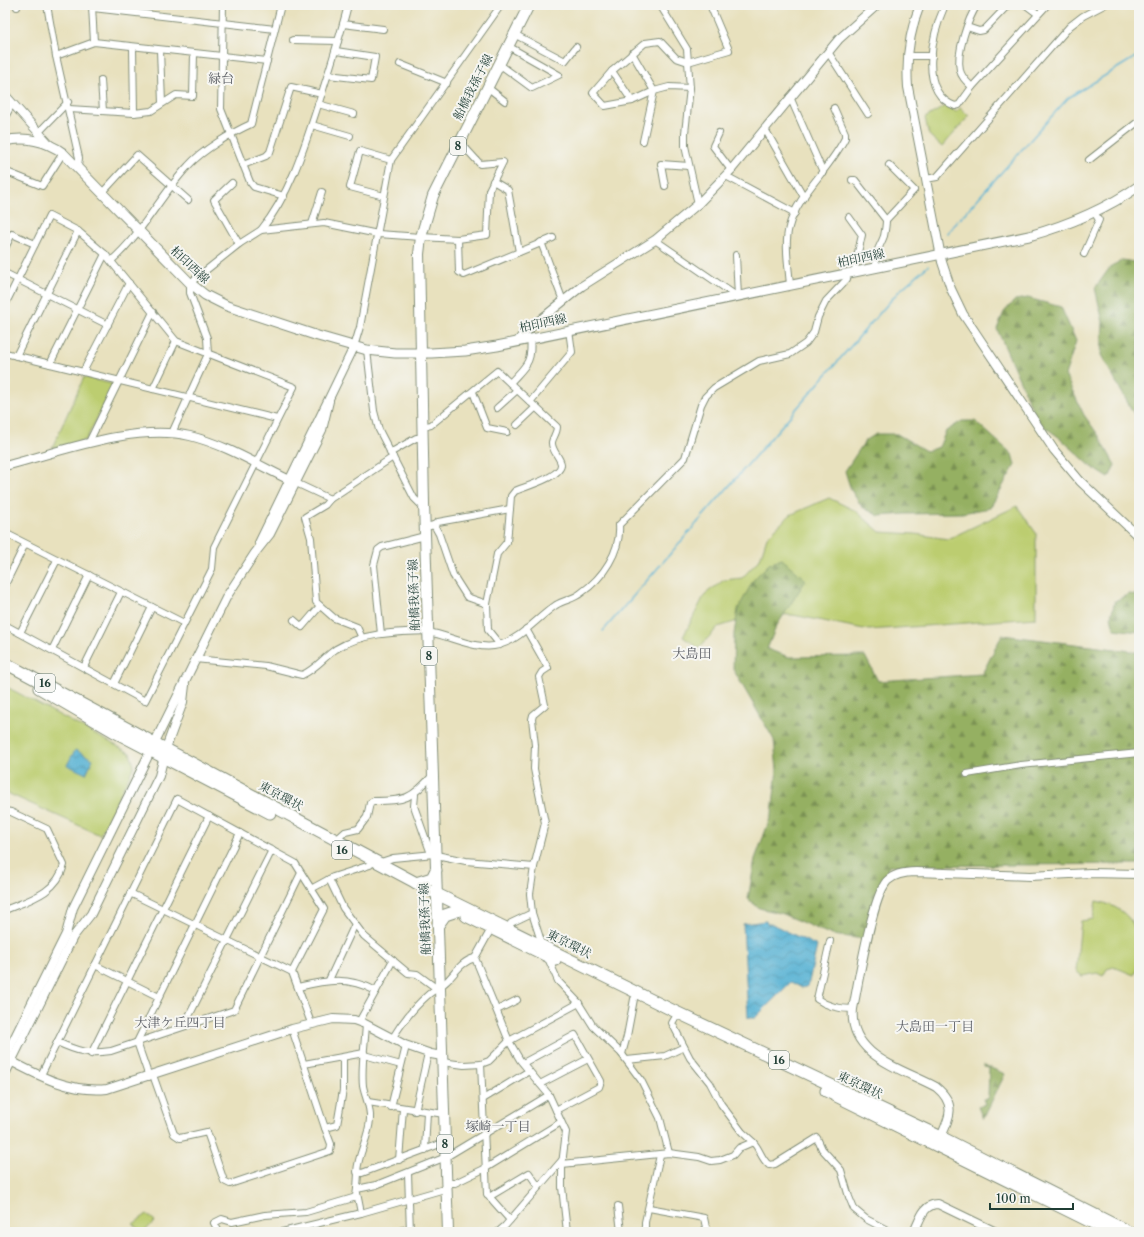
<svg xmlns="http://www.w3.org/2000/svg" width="1144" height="1237" viewBox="0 0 1144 1237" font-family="'Libre Caslon Text','Noto Serif JP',serif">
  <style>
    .green { fill: #bccd6f; stroke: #6e8552 }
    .forest { fill: url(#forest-firs); stroke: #5a764b }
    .water { fill: url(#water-waves); stroke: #3a7784 }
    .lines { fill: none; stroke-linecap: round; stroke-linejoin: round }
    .stream { stroke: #55b1d3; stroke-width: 1.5 }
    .minor-casing { stroke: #848f79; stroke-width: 8 }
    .tertiary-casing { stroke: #848f79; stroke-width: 10 }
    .secondary-casing { stroke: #848f79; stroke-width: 11 }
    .primary-casing { stroke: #848f79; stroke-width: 12 }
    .trunk-casing { stroke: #848f79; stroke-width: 13 }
    .minor { stroke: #fff; stroke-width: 6 }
    .tertiary { stroke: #fff; stroke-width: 8 }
    .secondary { stroke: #fff; stroke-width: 9 }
    .primary { stroke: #fff; stroke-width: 10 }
    .trunk { stroke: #fff; stroke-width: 11 }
    .labels { text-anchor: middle; stroke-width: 4; stroke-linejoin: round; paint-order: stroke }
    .shield { fill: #f6f6f2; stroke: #60746d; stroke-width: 1 }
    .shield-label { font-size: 11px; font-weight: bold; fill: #1f3d34 }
    .street-label { font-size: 12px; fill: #1f3d34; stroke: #f6f6f2 }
    .neighbourhood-label { font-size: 13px; fill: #5b5e65; stroke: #f6f6f2 }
  </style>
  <defs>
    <pattern id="forest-firs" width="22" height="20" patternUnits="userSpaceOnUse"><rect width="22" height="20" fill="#95b062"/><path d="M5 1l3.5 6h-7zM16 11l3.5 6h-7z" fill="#799052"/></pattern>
    <pattern id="water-waves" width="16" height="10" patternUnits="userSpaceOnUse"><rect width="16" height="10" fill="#55b1d3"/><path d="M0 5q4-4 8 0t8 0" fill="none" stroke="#4691ac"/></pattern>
  </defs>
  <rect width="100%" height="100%" fill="#f6f6f2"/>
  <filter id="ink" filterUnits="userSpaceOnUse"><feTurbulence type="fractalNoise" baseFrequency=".025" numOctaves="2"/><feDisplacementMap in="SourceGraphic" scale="8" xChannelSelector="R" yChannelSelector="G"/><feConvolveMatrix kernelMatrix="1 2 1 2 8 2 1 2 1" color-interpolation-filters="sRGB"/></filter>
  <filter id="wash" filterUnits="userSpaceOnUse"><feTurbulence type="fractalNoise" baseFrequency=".012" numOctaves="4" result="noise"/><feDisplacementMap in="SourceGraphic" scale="16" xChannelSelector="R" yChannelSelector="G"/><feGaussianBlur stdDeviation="0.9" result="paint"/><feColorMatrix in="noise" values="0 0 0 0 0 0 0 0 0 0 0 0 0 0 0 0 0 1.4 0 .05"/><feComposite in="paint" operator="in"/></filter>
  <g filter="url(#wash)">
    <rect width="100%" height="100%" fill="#e8e1be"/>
    <g class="green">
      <polygon points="947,105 956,112 960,108 969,116 942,147 929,135 925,118"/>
      <polygon points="84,377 112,384 113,387 86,440 52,448"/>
      <polygon points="829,498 856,511 880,532 915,534 948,539 1017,506 1036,533 1036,618 869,630 793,615 761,614 718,627 699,648 683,637 705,594 724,580 742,578 760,559 767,537 790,515"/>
      <polygon points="5,686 130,753 134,766 100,835 5,792"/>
      <path d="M1096 901C1123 906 1139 922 1139 950 1139 959 1139 967 1134 975L1114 967 1107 969 1103 976 1097 973 1082 976 1076 971 1081 921 1093 919Z"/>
      <polygon points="147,1214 155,1221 144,1232 141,1232 133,1224"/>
    </g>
    <g class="forest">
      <polygon points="1123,260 1139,263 1139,423 1101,355 1103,322 1095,288 1111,266"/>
      <polygon points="1028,298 1061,307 1076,341 1065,375 1084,415 1099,436 1115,465 1109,478 1093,468 1060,438 1038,422 997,329 1004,312 1015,300"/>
      <polygon points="962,421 975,421 1012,454 1015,465 990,508 962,513 906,514 879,516 862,507 851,490 845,471 865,441 876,434 897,434 926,451 939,447 946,431"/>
      <polygon points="782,559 806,580 776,627 767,649 789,657 865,656 878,681 982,674 1002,635 1139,652 1139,864 889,866 876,897 865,939 832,935 780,913 759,908 748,899 755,859 772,813 777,770 774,740 733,669 734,634 738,609 754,579 769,564"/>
      <polygon points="1129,594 1139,595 1139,632 1114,629 1111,616 1115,601"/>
      <polygon points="984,1065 1005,1074 983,1119 978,1107 985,1104 983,1099 988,1099 989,1068 984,1067"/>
    </g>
    <g class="water">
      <polygon points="75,750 93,759 86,774 67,765"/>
      <polygon points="766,921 767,924 772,924 817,946 808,986 802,988 791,982 755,1018 748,1018 743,924"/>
    </g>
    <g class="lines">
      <g class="stream">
        <polyline points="947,233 1068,98 1139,55"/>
        <polyline points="603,631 899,291 928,266"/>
      </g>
    </g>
  </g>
  <g filter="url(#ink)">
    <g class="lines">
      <g class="minor-casing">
        <g id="minor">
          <polyline points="17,5 17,7"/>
          <polyline points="47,5 56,56 79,158 78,166"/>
          <polyline points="223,5 221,109 250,182 254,187 284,196"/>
          <polyline points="660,5 687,49 690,88 685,133 685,146 698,204"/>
          <path d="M945 5C933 32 917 92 955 106L959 105 972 87 1047 5"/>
          <polyline points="1026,5 1038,14"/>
          <polyline points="92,6 94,42"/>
          <polyline points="93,8 275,29"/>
          <polyline points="343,24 383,29"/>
          <polyline points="967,27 979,31 984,30 1008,5"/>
          <polyline points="514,34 565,61 576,47"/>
          <polyline points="293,40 338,41"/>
          <polyline points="133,47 134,113"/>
          <polyline points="160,50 162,103"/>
          <polyline points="828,52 868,114"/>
          <polyline points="632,53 654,91 643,141"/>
          <polyline points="56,56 94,42 267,61"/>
          <polyline points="908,56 932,56"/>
          <polyline points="400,64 447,83"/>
          <polyline points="499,64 532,88 559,75 508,46"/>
          <polyline points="612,71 632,101"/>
          <polyline points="328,75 371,80 375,57 336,51"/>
          <polyline points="101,80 103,111"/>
          <polyline points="487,87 505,101"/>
          <path d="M972 87C967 82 961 77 960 70 956 53 968 19 977 5"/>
          <polyline points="690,88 669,87 654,91 632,101 605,106 593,93 612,71 645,43 660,41 676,58 688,62 729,50 710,5"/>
          <polyline points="790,97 823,172"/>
          <polyline points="318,104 354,114"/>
          <polyline points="69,109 134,113 151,111 176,95 193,96 194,54"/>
          <polyline points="5,117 12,104"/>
          <polyline points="312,125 350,136"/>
          <polyline points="765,129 804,197"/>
          <polyline points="39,132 68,102"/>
          <polyline points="719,133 713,146 731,170"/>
          <polyline points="1089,160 1139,121"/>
          <polyline points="243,165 266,156 270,152 291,87 322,94"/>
          <polyline points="7,172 42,186 63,153"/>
          <polyline points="726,176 795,213"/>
          <polyline points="926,179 937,177 1070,26 1083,16 1104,5"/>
          <path d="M852 180H855L886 220C886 225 885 231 884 236 880 247 873 255 876 266"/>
          <polyline points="493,181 508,190 519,252"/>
          <polyline points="232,183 214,200 239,244"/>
          <polyline points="665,186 661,164 689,166"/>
          <polyline points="103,192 137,155 188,200"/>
          <polyline points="384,196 350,187 360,151 391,160"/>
          <polyline points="849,217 862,235 855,265 856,271"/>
          <polyline points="886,220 914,190 889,165"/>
          <polyline points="312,224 322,192"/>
          <path d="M261 230C291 193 305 145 320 99 330 68 340 37 348 5"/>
          <polyline points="458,239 459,272 464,275 553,238"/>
          <polyline points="655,240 738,297"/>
          <polyline points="541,242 563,301"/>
          <polyline points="5,248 12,234 35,244"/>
          <polyline points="1084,254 1099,220 1094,212"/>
          <polyline points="736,255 738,297"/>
          <path d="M111 261C142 234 160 196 188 166 201 151 233 132 251 124L281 5"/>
          <polyline points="5,273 108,325"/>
          <path d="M790 286C789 268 784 245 789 227 797 195 830 169 845 138V133L834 108"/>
          <polyline points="5,305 49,216 78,231 105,254 176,341 294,387 214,547 212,569 145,701 5,625"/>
          <polyline points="354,347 360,327 391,160 501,5"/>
          <polyline points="367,350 374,411 379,430 414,498 420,504 424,504"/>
          <polyline points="5,353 277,419"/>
          <polyline points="16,356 78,231"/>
          <polyline points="50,364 105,254"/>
          <polyline points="83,372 129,283"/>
          <path d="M510 383C525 366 533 363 530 338"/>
          <polyline points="153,389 176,341"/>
          <polyline points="473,392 487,428 507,432"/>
          <polyline points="530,402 572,352 569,330"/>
          <polyline points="497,408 517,390"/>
          <polyline points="517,425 536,407"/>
          <path d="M422 427 431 425 497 371 557 427C557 433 553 437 552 442 551 450 560 457 561 464 562 477 524 487 515 491L511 496 510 509"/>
          <polyline points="172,433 208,354 207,338 190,293 190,283 239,244 261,230 324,223 378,234 421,237 458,239 487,235 489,190 503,162 480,164 460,142"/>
          <polyline points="91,443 90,440 153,312"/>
          <polyline points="390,453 416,438 422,438"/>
          <polyline points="296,483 330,499 393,457"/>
          <polyline points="330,499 325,505 305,517 311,538 316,602 334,618 357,627 362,638"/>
          <polyline points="434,525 438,522 510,509 507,542 497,554 487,604"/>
          <polyline points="430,526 434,525 439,534 453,575 467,597 487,604 488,630 500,645"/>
          <polyline points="5,533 184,623"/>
          <polyline points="5,585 25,544"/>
          <polyline points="294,620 302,627 320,606"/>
          <path d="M428 632C451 636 477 651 499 645 521 639 538 617 556 605 564 600 574 599 581 593 603 578 621 551 619 525L685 458 701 405 705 397 714 388 759 361 790 354 806 343 814 332 818 317 826 301 847 279 846 273"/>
          <polyline points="20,633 57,560"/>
          <polyline points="381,634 374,565 378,550 382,547 425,536"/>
          <polyline points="52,650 89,575"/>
          <path d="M195 659 266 666 302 675C316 669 324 657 336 649 364 632 397 632 428 631"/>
          <polyline points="84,667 121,592"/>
          <polyline points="114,684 152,607"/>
          <polyline points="967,774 1021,765 1139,753"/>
          <polyline points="415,795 414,806 431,854"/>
          <path d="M5 811 11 812 47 829 64 865C57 893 29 900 5 910"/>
          <path d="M336 840 345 832 358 829 367 817 370 803 373 801C407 801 410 799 433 775"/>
          <polyline points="436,855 466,861 534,867"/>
          <polyline points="378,863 393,858 434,854"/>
          <polyline points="329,879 343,908 364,936 408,973 417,974 436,988"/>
          <polyline points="311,889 333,877 370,865"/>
          <polyline points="130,893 292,972 311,1023"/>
          <polyline points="532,913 540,938 538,943"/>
          <polyline points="491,929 475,958 509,1041 520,1060 549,1095 566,1132 562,1164 562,1187 567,1232"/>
          <polyline points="508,929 511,923 532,913 530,894 534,867 545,823 534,769 535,745 532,719 533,715 545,705 539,677 542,672 548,668 526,629"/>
          <path d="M830 941 817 999C828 1007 839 1009 853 1009"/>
          <polyline points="547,956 558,981 578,1002 593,1026 621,1053 641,1080 660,1118 669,1153"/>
          <polyline points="95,965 159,997"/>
          <polyline points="329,980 355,924"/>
          <path d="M298 987C327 980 348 976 376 991"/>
          <polyline points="497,1010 517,1000"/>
          <polyline points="675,1018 672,1023 690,1058 710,1083 721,1104 742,1132 753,1142"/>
          <polyline points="359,1022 393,960"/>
          <path d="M366 1024C365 1044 361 1066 363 1086 365 1097 371 1107 370 1119 369 1138 358 1153 357 1172L362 1173 440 1144H445"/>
          <polyline points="184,1026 272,850"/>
          <polyline points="292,1029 325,1128 337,1125 343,1090 343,1057"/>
          <path d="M392 1039C402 1022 414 1007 429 994 435 989 442 986 447 981 456 972 462 961 475 958"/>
          <path d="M57 1042C79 1052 87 1054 111 1051L234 1010 301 873"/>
          <polyline points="91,1054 209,816"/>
          <polyline points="622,1054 627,1036 634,999"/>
          <polyline points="364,1055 401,1065"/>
          <polyline points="627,1060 665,1056 684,1047"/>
          <polyline points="442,1062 464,1065 481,1064 489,1061 509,1041 579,1003"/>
          <polyline points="523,1063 575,1035 601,1081 599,1087 556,1110"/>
          <polyline points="304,1064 364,1053"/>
          <polyline points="481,1064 487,1194 510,1220"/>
          <polyline points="41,1075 177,799 295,863 324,909 292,972"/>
          <polyline points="153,1075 174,1134 180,1138 207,1132 224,1181 230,1184 330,1151 331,1144 325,1128"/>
          <polyline points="149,1077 137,1042 240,833"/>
          <polyline points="540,1084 588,1059"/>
          <polyline points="483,1099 529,1071"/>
          <polyline points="368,1102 444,1114"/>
          <polyline points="391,1107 406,1046"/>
          <polyline points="415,1111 428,1053"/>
          <polyline points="425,1150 427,1112"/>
          <polyline points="399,1160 403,1109"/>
          <path d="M562 1164 669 1153 699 1157 711 1161 720 1160 733 1155 739 1148 753 1142C760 1149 761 1159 769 1165L775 1164 817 1138 822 1149 841 1170 849 1197 854 1209 866 1219 891 1232"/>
          <polyline points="408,1173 410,1232"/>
          <polyline points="447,1183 455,1183 486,1168 561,1122"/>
          <polyline points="357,1189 358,1173"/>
          <polyline points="357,1193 361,1213"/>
          <polyline points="489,1197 529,1173 538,1186"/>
          <polyline points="618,1206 621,1232"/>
          <polyline points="649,1208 704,1218 707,1232"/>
          <polyline points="219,1232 214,1223 222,1219 232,1222 265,1215 306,1212 353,1198 356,1196 357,1189 376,1185 446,1157 549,1095"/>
          <polyline points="282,1232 361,1213 441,1190 447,1190"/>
          <polyline points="395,1232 410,1228"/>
          <polyline points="498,1232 505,1226 563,1159"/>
          <polyline points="645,1232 645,1222 660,1155"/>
        </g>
      </g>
      <g class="tertiary-casing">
        <g id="tertiary">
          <path d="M920 5C909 32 906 59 908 87L942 262 951 289 963 314 1054 450 1080 481 1139 537"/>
          <polyline points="5,95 49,144"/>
          <polyline points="518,341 524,333 582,286 655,240 698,204 731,170 839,39 877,5"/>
          <path d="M5 466C59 452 135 423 190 436 227 445 261 467 296 483"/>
          <polyline points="259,543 354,347"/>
          <polyline points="5,1057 66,934 73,908 227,596 255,553 270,534 322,430 329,401"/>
          <path d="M5 1058C37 1075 70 1093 107 1089L292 1029 333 1019 354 1020 365 1024 405 1045 431 1054 442 1056"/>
          <polyline points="5,1074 73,937 91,914 159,776 166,748 183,702 185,685"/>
          <path d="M939 1141C949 1119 958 1105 936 1087 903 1069 848 1056 853 1009 858 984 872 897 887 881 895 873 906 872 916 872L1030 876 1090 873 1139 874"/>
          <path d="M914 1232C920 1220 923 1204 938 1204L996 1232"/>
        </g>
      </g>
      <g class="secondary-casing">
        <path id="secondary" d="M5 141C25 136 47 141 63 153L190 283 205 295 227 306 318 336 367 350 395 353H431L465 351 497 346 1029 236C1068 225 1106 209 1139 186"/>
      </g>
      <g class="primary-casing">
        <polyline id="primary" points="448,1232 424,504 419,254 421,237 433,196 529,5"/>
      </g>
      <g class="trunk-casing">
        <g id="trunk">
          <polyline points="5,663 437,894 674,1011 941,1137 1129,1232"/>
          <polyline points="39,688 113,731 270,813"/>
          <polyline points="416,883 432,878 436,870"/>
          <polyline points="466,916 555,960"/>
          <polyline points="438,925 445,915 457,911"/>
          <polyline points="826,1091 1111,1232"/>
        </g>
      </g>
      <use href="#minor" class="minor"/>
      <use href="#tertiary" class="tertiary"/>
      <use href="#secondary" class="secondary"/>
      <use href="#primary" class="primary"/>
      <use href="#trunk" class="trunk"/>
    </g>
  </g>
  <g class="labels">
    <g class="shield">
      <rect x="450" y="137" width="16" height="18" rx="3"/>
      <rect x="421" y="647" width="16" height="18" rx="3"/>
      <rect x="35" y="674" width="20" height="18" rx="3"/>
      <rect x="332" y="841" width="20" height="18" rx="3"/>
      <rect x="769" y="1051" width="20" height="18" rx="3"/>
      <rect x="437" y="1135" width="16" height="18" rx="3"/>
    </g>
    <g class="shield-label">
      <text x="458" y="150">8</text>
      <text x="429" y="660">8</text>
      <text x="45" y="687">16</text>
      <text x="342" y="854">16</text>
      <text x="779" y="1064">16</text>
      <text x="445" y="1148">8</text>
    </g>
    <g class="street-label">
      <text transform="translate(473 87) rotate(-63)" y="4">船橋我孫子線</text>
      <text transform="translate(861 258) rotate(-12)" y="4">柏印西線</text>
      <text transform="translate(190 265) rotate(43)" y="4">柏印西線</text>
      <text transform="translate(543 323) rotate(-12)" y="4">柏印西線</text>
      <text transform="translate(414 595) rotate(-92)" y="4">船橋我孫子線</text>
      <text transform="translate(281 796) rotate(28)" y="4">東京環状</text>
      <text transform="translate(425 919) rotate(-92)" y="4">船橋我孫子線</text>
      <text transform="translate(569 944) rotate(27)" y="4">東京環状</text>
      <text transform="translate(860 1085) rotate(25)" y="4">東京環状</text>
    </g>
    <g class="neighbourhood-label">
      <text x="221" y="83">緑台</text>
      <text x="692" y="658">大島田</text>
      <text x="180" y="1027">大津ケ丘四丁目</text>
      <text x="935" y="1031">大島田一丁目</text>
      <text x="498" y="1131">塚崎一丁目</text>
    </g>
  </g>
  <rect width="1144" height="1237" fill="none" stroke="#f6f6f2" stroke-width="20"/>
  <path d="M990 1203v6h83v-6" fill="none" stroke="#1f3d34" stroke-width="2"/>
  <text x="996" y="1203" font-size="12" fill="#1f3d34" stroke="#f6f6f2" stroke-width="3" paint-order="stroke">100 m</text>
</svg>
